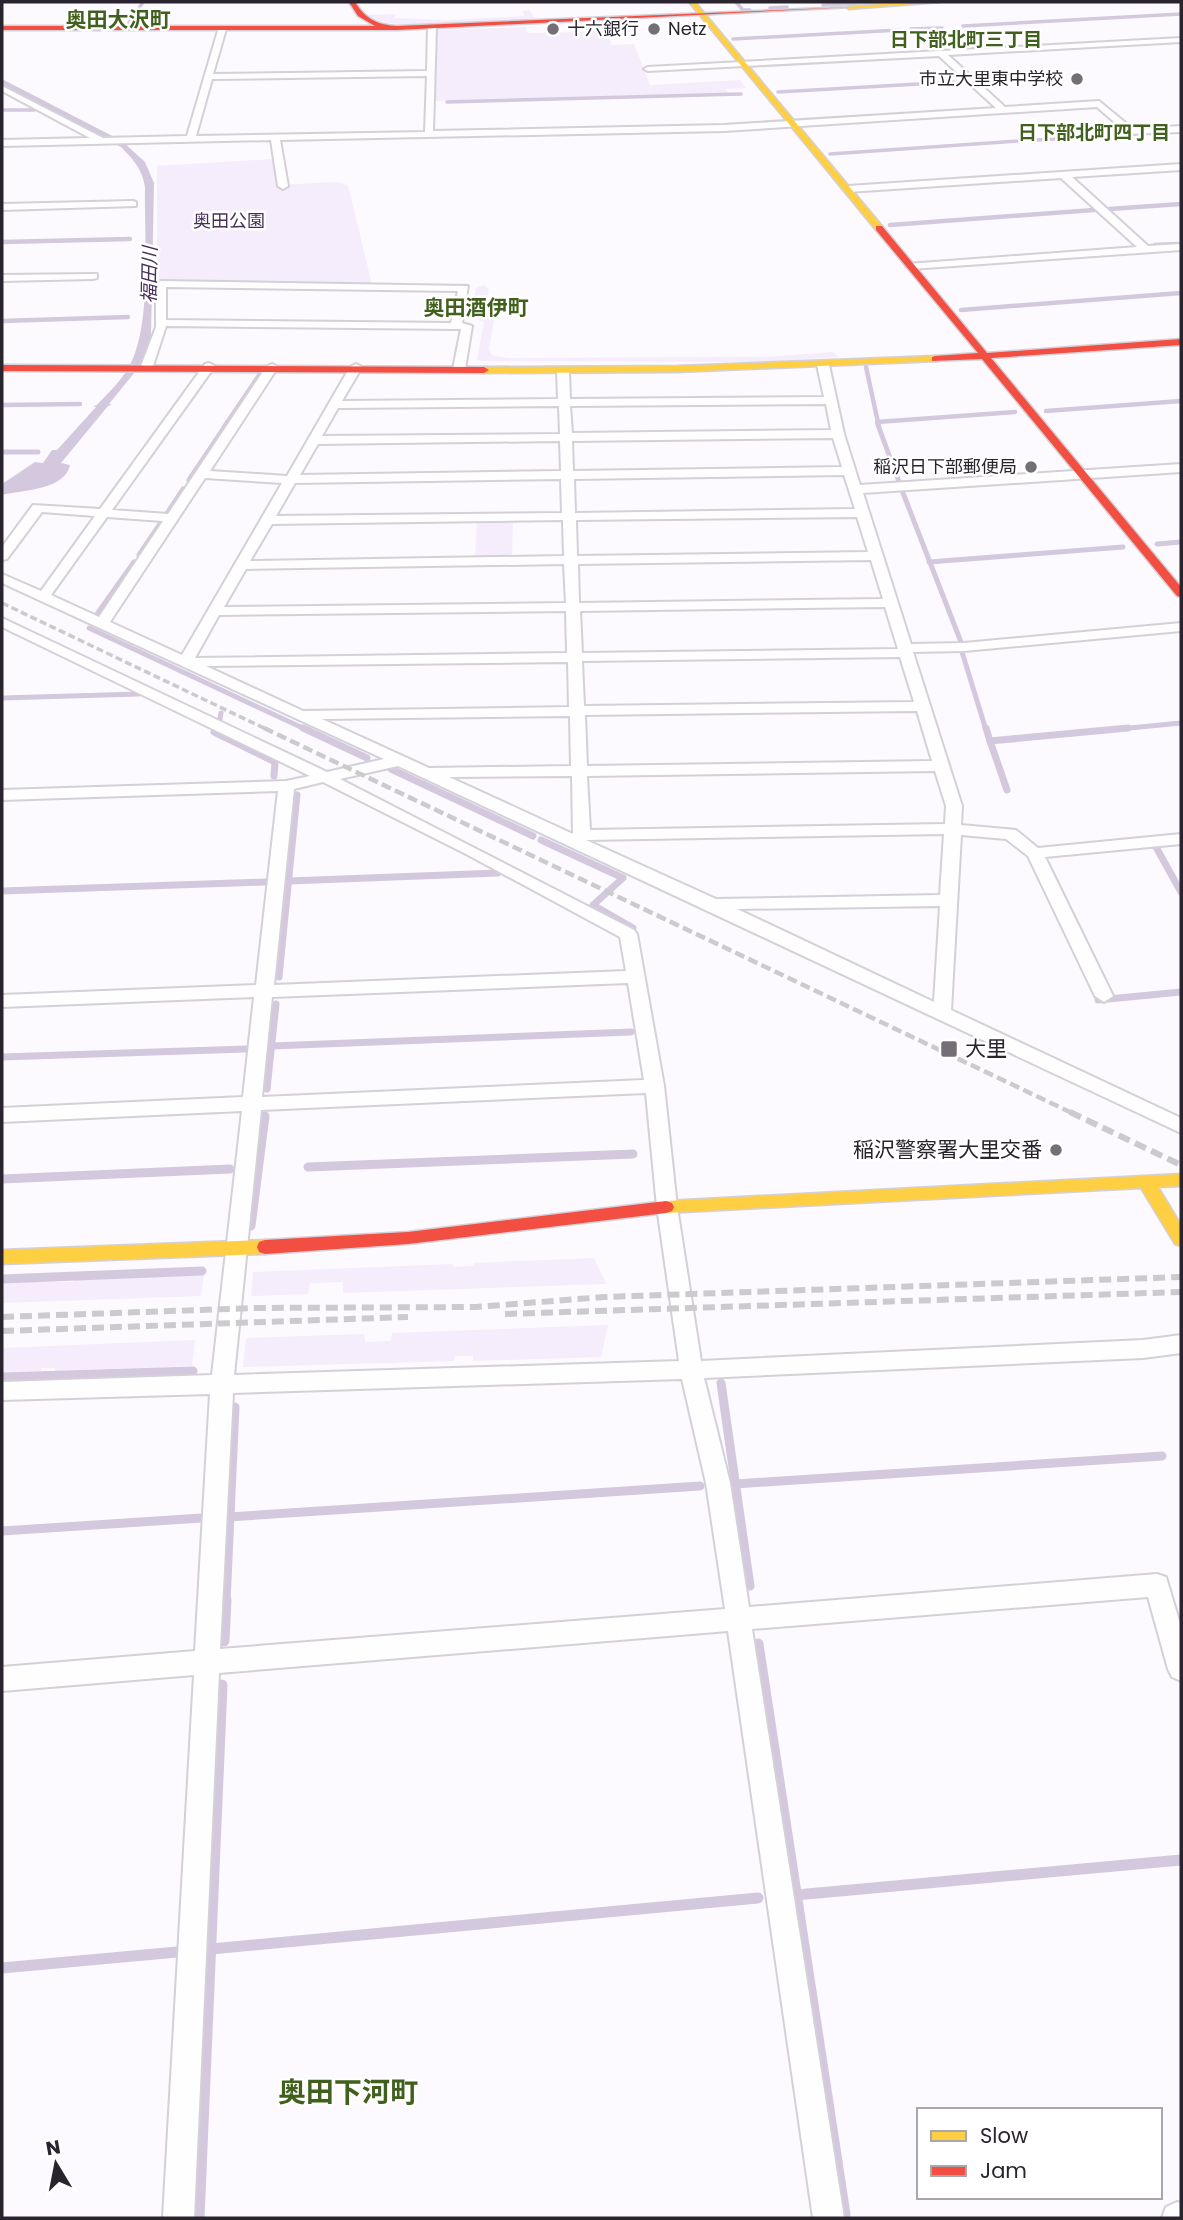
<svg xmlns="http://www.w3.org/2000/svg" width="1183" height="2220" viewBox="0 0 1183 2220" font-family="Poppins,'Noto Sans JP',sans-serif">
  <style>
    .green { fill: #f5ecfc }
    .water { fill: #d4c8de }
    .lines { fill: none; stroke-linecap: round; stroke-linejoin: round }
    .stream-far5 { stroke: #d4c8de; stroke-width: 3.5 }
    .stream-far4 { stroke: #d4c8de; stroke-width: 4.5 }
    .stream-far3 { stroke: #d4c8de; stroke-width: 5 }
    .stream-far2 { stroke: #d4c8de; stroke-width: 7 }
    .stream-far1 { stroke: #d4c8de; stroke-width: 9 }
    .stream { stroke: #d4c8de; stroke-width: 11 }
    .street-casing { stroke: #d4d0d7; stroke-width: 4 }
    .slow-casing { stroke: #d4d0d7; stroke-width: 3 }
    .jam-casing { stroke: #d4d0d7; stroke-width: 3 }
    .street { fill: #fffeff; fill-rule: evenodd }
    .slow { fill: #ffcf43; fill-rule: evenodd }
    .jam { fill: #f24e42; fill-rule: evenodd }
    .rail-far2 { stroke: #cbcacc; stroke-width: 3.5; stroke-dasharray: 7 3.5; stroke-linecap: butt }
    .rail-far1 { stroke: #cbcacc; stroke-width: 4.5; stroke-dasharray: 10 4.5; stroke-linecap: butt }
    .rail { stroke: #cbcacc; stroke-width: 6; stroke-dasharray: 12 6; stroke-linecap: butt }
    .poi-dot { fill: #746f77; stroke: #fff; stroke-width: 2.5 }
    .labels { text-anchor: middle; stroke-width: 5; stroke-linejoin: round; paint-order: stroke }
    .far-poi-label { font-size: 18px; fill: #2a242f; stroke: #fff; text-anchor: start }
    .far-park-label { font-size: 18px; fill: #482f5a; stroke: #fff }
    .far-neighbourhood-label { font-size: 19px; font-weight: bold; fill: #42601d; stroke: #fff }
    .far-water-label { font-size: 19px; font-style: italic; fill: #48305a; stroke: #fff }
    .far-quarter-label { font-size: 21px; font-weight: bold; fill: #42601d; stroke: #fff }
    .poi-label { font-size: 21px; fill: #2a242f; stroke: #fff; text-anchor: start }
    .near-quarter-label { font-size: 28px; font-weight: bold; fill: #42601d; stroke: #fff }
  </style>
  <rect width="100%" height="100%" fill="#fcfafe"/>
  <g class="green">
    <path d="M529 10 535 18C503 21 392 35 368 15L396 14 393 18 447 20 525 16 522 11Z"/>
    <polygon points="590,23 603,23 612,45 634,44 650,85 740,80 746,88 726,89 729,94 699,96 436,101 437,30 526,27 527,33 584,32 592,30"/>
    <polygon points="273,159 277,185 336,182 348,185 372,285 157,280 157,166"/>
    <polygon points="484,285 489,289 484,313 494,320 489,349 492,355 508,358 764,357 833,352 839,357 766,362 480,361 477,359 484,322 471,316 476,288"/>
    <polygon points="477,521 513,521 512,557 475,557"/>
    <polygon points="594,1258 606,1284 343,1293 343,1282 310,1283 308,1294 251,1296 253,1272 453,1264 453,1267 473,1266 474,1263"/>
    <polygon points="204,1274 201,1296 2,1303 2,1282 73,1282 74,1279"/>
    <polygon points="608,1325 601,1357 473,1361 473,1356 455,1356 454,1361 243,1367 246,1338 364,1334 365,1342 391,1341 392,1333"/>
    <polygon points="195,1340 192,1366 55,1371 55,1368 42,1368 41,1371 2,1372 2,1348"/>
  </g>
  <path class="water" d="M2 79 122 141 145 162 154 183 151 336 139 367 109 404 112 405 108 406 61 463 70 465C65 490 23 490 2 495V484L35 462 43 463 52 450H57L96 407 93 406 97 405C109 392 123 379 131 363 152 318 144 237 145 187 142 169 133 159 121 147L2 84Z"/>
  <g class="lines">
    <g class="stream-far5">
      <polyline points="736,2 743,10 750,10"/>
      <polyline points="823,5 875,2"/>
      <polyline points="770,8 787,7"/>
      <polyline points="127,26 143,2"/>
      <polyline points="963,26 1181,14"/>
      <polyline points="911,29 942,28"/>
      <polyline points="733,39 900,30"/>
      <polyline points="778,92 954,82"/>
      <polyline points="447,102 741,94"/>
      <polyline points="2,110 34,110"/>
      <polyline points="1037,140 1149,133"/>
      <polyline points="830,154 1019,141"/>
    </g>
    <g class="stream-far4">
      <polyline points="1109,209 1181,204"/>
      <polyline points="890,225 1094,210"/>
      <polyline points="2,242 130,239"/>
      <polyline points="1155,245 1177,244"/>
      <polyline points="961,310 1181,293"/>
      <polyline points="2,321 128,317"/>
      <polyline points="866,367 879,427"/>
      <polyline points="2,405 80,404"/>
      <polyline points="1046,411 1181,401"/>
      <polyline points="877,422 1015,412"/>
      <polyline points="224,427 262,371 256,371"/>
    </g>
    <g class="stream-far3">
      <polyline points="878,425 899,482"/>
      <polyline points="2,452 38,452"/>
      <polyline points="189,480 226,425"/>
      <polyline points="903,493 961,642"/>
      <polyline points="166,515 183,489"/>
      <polyline points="1157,544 1181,542"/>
      <polyline points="139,555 162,521"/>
      <polyline points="929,562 1123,547"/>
      <polyline points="97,614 134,562"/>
      <polyline points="89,628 307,730"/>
      <polyline points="962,652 986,730"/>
      <polyline points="2,698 139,694"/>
      <polyline points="220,719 221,713"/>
      <polyline points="1109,730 1181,723"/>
    </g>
    <g class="stream-far2">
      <polyline points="303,728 367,758"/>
      <polyline points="986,728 990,741"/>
      <polyline points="214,732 275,762 274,776"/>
      <polyline points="391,769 533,836"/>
      <polyline points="1007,790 990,741 1128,728"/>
      <polyline points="541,840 623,878 593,905 633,928"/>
      <polyline points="1156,847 1181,892"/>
      <polyline points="289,881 498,873"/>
      <polyline points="2,891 266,882"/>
      <polyline points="279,977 297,795"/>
      <polyline points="1098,1000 1181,992"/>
      <polyline points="272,1046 631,1032"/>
      <polyline points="2,1057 246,1049"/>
      <polyline points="267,1089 276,1004"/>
    </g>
    <g class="stream-far1">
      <polyline points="308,1167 633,1154"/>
      <polyline points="2,1179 230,1169"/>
      <polyline points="251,1226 265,1116"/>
      <polyline points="2,1279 202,1271"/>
      <polyline points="2,1377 193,1371"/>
      <polyline points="721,1383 750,1586"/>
      <polyline points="735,1484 1162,1456"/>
      <polyline points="229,1517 700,1486"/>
      <polyline points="2,1531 202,1518"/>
      <polyline points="226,1602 235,1407"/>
    </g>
    <g class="stream">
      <polyline points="224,1641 226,1600"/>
      <polyline points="758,1644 845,2214"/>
      <polyline points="796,1895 1181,1860"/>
      <polyline points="211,1949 758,1898"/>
      <polyline points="2,1968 177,1952"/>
      <polyline points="199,2218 222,1685"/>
    </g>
    <g class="street-casing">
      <g id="street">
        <path d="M432 26 436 28 433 131 724 125 996 108 939 56 648 71 644 69 648 67 1181 38V42L948 55 1005 107 1099 101 1133 129 1181 126V132L1128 134 1097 107 724 131 280 140 288 186 283 189 278 186 271 140 2 146V140L90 138 2 91V86L103 138 187 136 219 27 226 29 213 74 427 71 428 28ZM427 76 425 132 196 136 212 79Z"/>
        <polygon points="1181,164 1181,170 1072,177 1148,246 1181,244 1181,250 911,269 906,266 907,264 1137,247 1061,178 848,192 843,189 848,186"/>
        <polygon points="133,201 136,202 136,206 2,210 2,204"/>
        <polygon points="97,274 97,278 93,279 2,281 2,275"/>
        <path d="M161 281 468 286 462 323 472 326 465 369 459 372 453 369 461 329 166 326 153 366 143 368 141 366 156 327V284ZM166 287 458 291 451 323 166 320Z"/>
        <path d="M823 362 829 365 844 434 860 485 1181 464V472L863 493 911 644 964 643 1181 623V631L964 651 913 652 962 806 961 825 1016 830 1038 848 1181 834V844L1045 857 1113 996 1104 1002 1095 996 1028 856 1006 839 961 835 951 1010 1181 1118V1133L398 766 340 779 634 930 637 934 664 1086 677 1207 701 1361 1143 1340 1181 1335V1353L1143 1358 704 1378 730 1483 749 1607 1157 1574 1166 1577 1181 1627V1681L1172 1677 1168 1669 1148 1597 752 1629 844 2218H813L728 1631 219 1673 194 2218H163L194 1675 2 1691V1667L195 1651 210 1394 2 1400V1382L212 1375 242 1111 2 1122V1108L243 1097 254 997 2 1007V995L256 985 278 791 2 800V790L286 781 310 776 2 627V618L327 772 384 759 2 583V574L41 591 95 516 42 512 7 559 2 560V547L33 505 100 509 205 364 209 363 215 366 112 510 168 514 266 367 272 364 278 367 210 471 287 476 350 367 356 364 362 367 342 401 558 399 557 370 563 367 569 370 570 399 824 397 817 365ZM826 404 831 430 572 433 570 406ZM559 406 560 434 322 436 338 408ZM833 438 842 467 573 471 572 441ZM560 441 561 471 300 475 318 444ZM844 475 855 509 575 513 574 479ZM205 478 282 483 182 655 110 622ZM561 479 562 513 276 516 295 483ZM107 517 163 521 99 617 51 595ZM857 517 868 552 577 556 576 520ZM563 520 564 556 250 561 272 524ZM871 560 883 599 579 603 578 564ZM564 564 566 603 224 607 246 569ZM885 607 898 649 582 653 580 611ZM566 611 567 653 195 658 219 615ZM900 657 914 702 584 706 582 661ZM568 662 569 707 303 711 206 666ZM917 711 932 761 587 766 585 715ZM570 716 571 766 429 768 322 719ZM935 771 946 806 945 824 590 830 587 776ZM572 776 573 834 449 777ZM323 782 468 855 620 937 626 971 274 985 294 789ZM944 834 940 895 716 899 586 840ZM940 906 934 1002 737 909ZM628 983 644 1080 262 1097 272 997ZM646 1093 657 1207 679 1361 234 1375 261 1110ZM682 1379 706 1483 725 1609 220 1649 233 1393Z"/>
        <polygon points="1177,2202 1181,2203 1181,2218 1162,2218 1166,2207"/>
      </g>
    </g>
    <g class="slow-casing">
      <g id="slow">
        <polygon points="689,2 695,2 882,226 882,230 876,230"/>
        <polygon points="909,2 940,2 849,9 846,7"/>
        <polygon points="935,356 938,357 938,361 677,372 484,373 479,370 484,367 677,366"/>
        <polygon points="1181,1174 1181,1186 1158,1187 1181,1225 1181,1246 1175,1244 1141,1188 666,1213 660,1211 658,1207 660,1203 666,1201"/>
        <polygon points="265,1240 271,1242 273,1247 271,1252 265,1254 2,1264 2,1250"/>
      </g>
    </g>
    <g class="jam-casing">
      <g id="jam">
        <path d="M349 2H355C365 19 378 25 397 26L852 7 397 30H2V26H375L358 16Z"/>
        <polygon points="876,226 882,226 987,353 1181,339 1181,345 991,358 1181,587 1181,597 1177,596 982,359 932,361 932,357 935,356 978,353 876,230"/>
        <polygon points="2,365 484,367 489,370 484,373 2,371"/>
        <polygon points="666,1201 672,1203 674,1207 672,1211 666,1213 408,1244 265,1254 259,1252 257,1247 259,1242 265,1240 408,1232"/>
      </g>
    </g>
    <use href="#street" class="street"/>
    <use href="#slow" class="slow"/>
    <use href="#jam" class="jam"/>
    <polyline class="rail-far2" points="2,603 268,730"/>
    <polyline class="rail-far1" points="264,728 1074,1114"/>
    <g class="rail">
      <polyline points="1070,1112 1181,1165"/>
      <polyline points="505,1314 1181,1292"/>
      <polyline points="2,1317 256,1308 476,1307 604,1297 1181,1277"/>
      <polyline points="2,1331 408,1317"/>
    </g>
  </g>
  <g class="poi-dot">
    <circle cx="553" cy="29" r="7"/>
    <circle cx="654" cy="29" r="7"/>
    <circle cx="1077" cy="79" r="7"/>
    <circle cx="1031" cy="467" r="7"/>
    <rect x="940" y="1040" width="18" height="18" rx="3.5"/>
    <circle cx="1056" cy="1150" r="7"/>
  </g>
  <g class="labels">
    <g class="far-poi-label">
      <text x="567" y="35">十六銀行</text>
      <text x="668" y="35">Netz</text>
      <text x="1063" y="85" text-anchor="end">市立大里東中学校</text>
      <text x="1017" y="473" text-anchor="end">稲沢日下部郵便局</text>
    </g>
    <g class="far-park-label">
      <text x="229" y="227">奥田公園</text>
    </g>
    <g class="far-neighbourhood-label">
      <text x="966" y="46">日下部北町三丁目</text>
      <text x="1094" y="139">日下部北町四丁目</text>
    </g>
    <g class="far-water-label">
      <text transform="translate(149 275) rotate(-89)" y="7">福田川</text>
    </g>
    <g class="far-quarter-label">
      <text x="118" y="27">奥田大沢町</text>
      <text x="476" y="315">奥田酒伊町</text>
    </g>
    <g class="poi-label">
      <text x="965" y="1056">大里</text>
      <text x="1042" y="1157" text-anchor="end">稲沢警察署大里交番</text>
    </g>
    <g class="near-quarter-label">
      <text x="348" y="2102">奥田下河町</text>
    </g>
  </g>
  <rect width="1183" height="2220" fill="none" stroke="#2a242f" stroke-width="7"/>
  <rect x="917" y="2108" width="245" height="91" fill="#ffffff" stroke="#aaa7ac" stroke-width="2"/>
  <rect x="931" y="2131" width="35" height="10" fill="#ffcf43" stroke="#aaa7ac" stroke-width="2"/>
  <text x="980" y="2143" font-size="21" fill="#2a242f">Slow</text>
  <rect x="931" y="2166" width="35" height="10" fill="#f24e42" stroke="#aaa7ac" stroke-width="2"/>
  <text x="980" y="2178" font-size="21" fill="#2a242f">Jam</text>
  <g transform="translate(56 2164) rotate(350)" stroke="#ffffff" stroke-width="5" paint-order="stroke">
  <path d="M0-5L12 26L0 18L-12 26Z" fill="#2a242f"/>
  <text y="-10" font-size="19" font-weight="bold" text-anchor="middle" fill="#2a242f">N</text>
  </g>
</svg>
